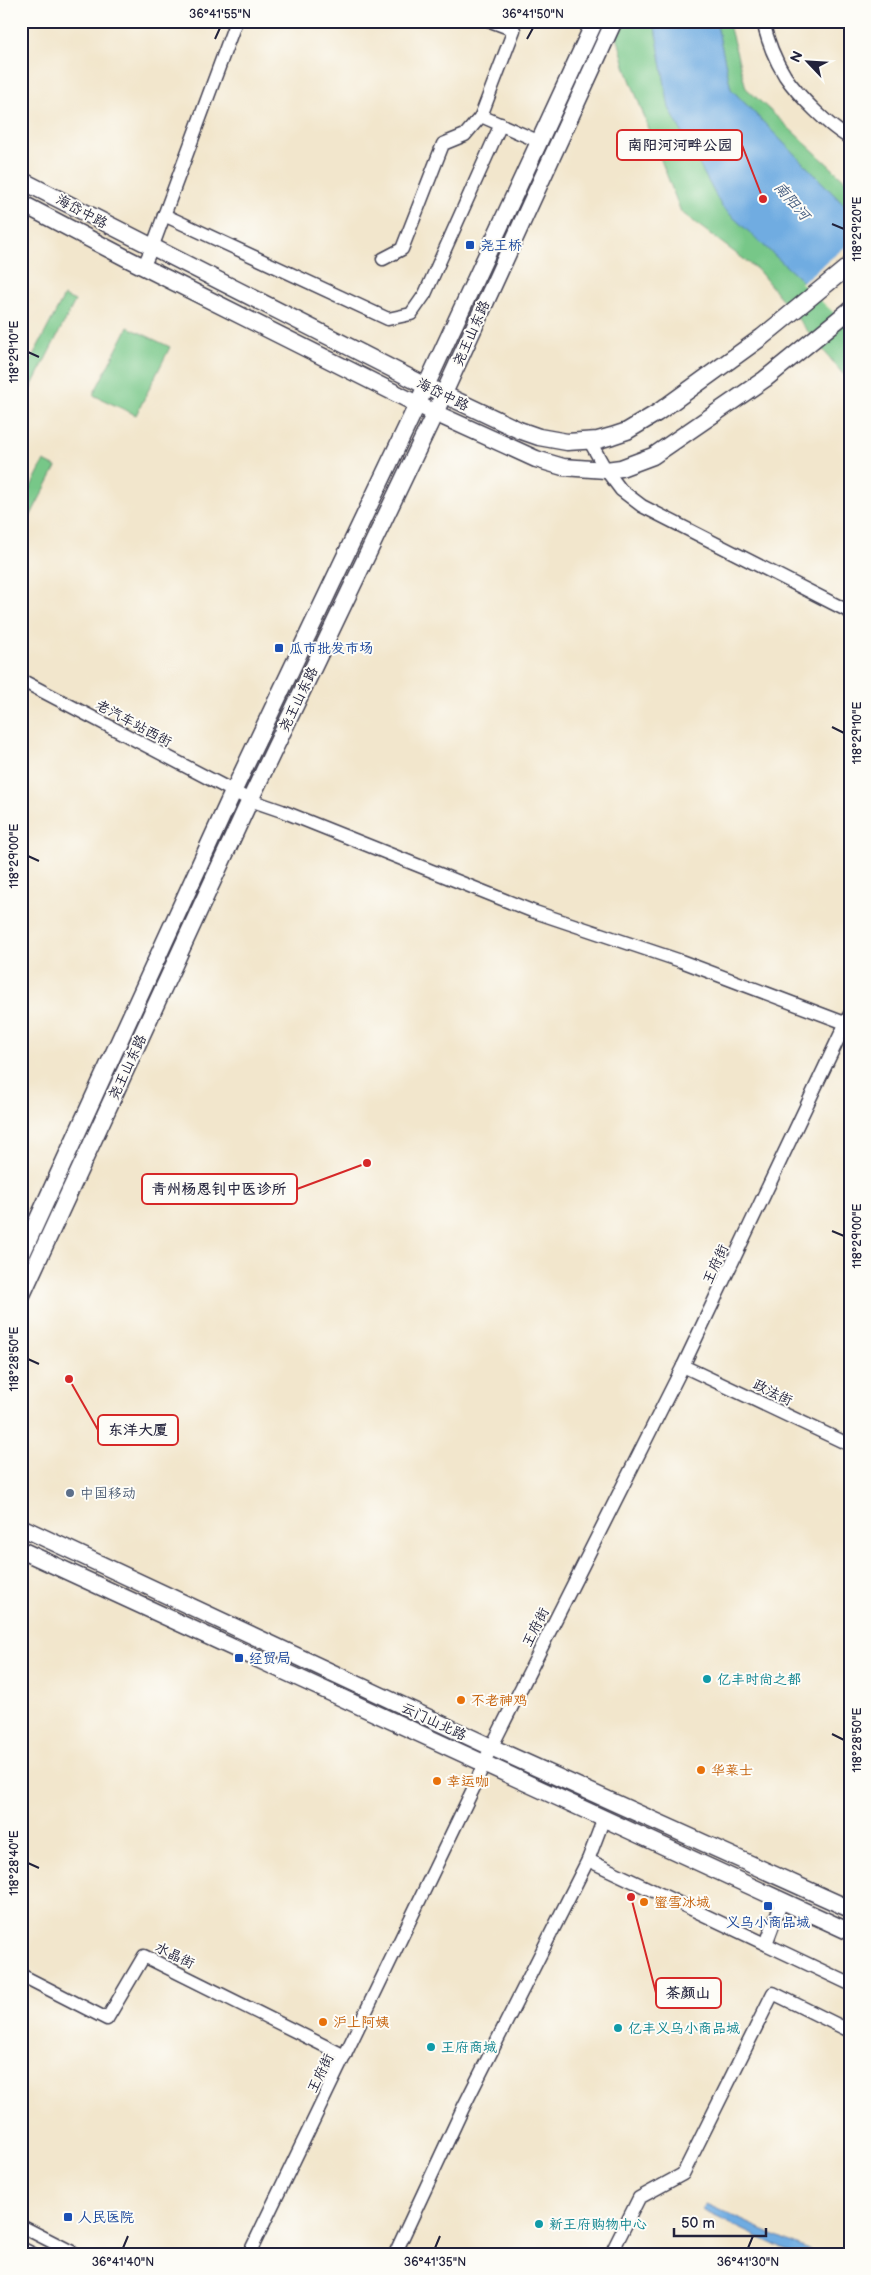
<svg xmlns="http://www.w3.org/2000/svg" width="871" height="2275" viewBox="0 0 871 2275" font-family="'Balsamiq Sans','LXGW WenKai TC',sans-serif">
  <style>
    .green { fill: #77c788; stroke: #4c7462 }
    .water { fill: #6face1; stroke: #48678e }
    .pier { fill: #f2e6cc }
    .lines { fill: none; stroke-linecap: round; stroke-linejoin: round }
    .minor-casing { stroke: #413f51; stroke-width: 15 }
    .major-casing { stroke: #413f51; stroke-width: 19 }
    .minor { stroke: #fff; stroke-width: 12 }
    .major { stroke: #fff; stroke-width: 16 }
    .ticks { fill: none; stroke: #22223b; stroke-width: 2 }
    .transit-dot { fill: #1a4fb4; stroke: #fdfcf7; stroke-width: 2 }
    .service-dot { fill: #5c6f8a; stroke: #fdfcf7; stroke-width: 2 }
    .culture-dot { fill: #0f9aa8; stroke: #fdfcf7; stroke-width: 2 }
    .food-dot { fill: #e8710a; stroke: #fdfcf7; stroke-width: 2 }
    .labels { text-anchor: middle; stroke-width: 4; stroke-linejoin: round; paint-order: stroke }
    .street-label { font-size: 14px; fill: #22223b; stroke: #fdfcf7 }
    .transit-label { font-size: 14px; fill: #164399; stroke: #fdfcf7; text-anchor: start }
    .service-label { font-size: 14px; fill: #4e5e75; stroke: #fdfcf7; text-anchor: start }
    .culture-label { font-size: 14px; fill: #0d838f; stroke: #fdfcf7; text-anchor: start }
    .food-label { font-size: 14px; fill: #c56008; stroke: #fdfcf7; text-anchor: start }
    .water-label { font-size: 15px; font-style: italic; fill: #41597d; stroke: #fdfcf7 }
    .leader { fill: none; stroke: #d62828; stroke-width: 2 }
    .callout-dot { fill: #d62828; stroke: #fdfcf7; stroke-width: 2 }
    .callout { fill: #fdfcf7; stroke: #d62828; stroke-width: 2 }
    .callout-label { font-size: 15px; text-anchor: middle; font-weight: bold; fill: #22223b }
    .neatline { fill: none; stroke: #22223b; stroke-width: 2 }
    .ticks-label { font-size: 12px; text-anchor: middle; fill: #22223b }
  </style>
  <rect width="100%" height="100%" fill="#fdfcf7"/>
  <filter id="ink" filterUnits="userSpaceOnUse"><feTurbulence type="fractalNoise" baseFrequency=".02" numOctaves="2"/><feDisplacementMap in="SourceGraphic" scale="10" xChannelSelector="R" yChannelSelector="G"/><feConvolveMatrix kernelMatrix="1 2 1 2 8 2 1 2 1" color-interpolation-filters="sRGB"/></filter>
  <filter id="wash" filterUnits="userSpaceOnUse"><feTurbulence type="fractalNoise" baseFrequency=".0096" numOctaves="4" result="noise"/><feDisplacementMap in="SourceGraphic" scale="20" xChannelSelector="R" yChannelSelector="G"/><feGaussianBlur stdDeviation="1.12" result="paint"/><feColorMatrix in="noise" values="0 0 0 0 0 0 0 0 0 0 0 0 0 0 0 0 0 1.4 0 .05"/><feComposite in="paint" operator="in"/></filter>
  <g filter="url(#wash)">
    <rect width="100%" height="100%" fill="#f2e6cc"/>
    <g class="green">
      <polygon points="613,21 728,21 746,88 850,185 850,379 842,373 758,270 681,212 626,69"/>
      <polygon points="64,296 75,301 21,407 21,379"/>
      <polygon points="128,327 170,347 136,415 93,395"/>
      <polygon points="44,461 56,467 21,534 21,506"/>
    </g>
    <g class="water">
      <polygon points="654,21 716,21 731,89 850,211 850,325 722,207 669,108"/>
      <polygon points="706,2204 817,2254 793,2254 702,2210"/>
    </g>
    <polygon class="pier" points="850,243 850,327 801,283"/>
  </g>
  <g filter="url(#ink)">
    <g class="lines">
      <g class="minor-casing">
        <g id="minor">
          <path d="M763 21C767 39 775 60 785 76 797 94 830 128 850 138"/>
          <polyline points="481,116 540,142"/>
          <polyline points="164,215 388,319 411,314 425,294 501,124"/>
          <polyline points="383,259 402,249 443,144 465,135 481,116 514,30 490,21"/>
          <polyline points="143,267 152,248 236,21"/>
          <polyline points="589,440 606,470 621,490 642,506 850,612"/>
          <polyline points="21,680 250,800 282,811 532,911 681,961 845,1023"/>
          <polyline points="683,1366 850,1445"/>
          <polyline points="588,1860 850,1984"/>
          <polyline points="766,1944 782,1901"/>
          <polyline points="21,1975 107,2019 144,1956 345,2056"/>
          <polyline points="21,2226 76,2254"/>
          <polyline points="21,2248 33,2254"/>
          <polyline points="249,2254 476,1783 484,1762 683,1366 850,1014"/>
          <polyline points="395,2254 463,2108 588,1860 604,1818"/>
          <polyline points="611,2254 639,2198 683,2174 773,1993 850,2031"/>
        </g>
      </g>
      <g class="major-casing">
        <g id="major">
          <polyline points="21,180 426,386 519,430 539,437 567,442 598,440 612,436 627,431 657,413 762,337 850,265"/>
          <polyline points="21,203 128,259 435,413 536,459 563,467 606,470 621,468 653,456 765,379 850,310"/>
          <polyline points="21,1256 233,792 426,386 595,21"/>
          <polyline points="21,1297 250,800 435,413 614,21"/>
          <polyline points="21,1527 491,1747 850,1909"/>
          <polyline points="21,1550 850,1932"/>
        </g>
      </g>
      <use href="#minor" class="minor"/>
      <use href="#major" class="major"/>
    </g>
  </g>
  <path class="ticks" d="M215 39 220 28M527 39 533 28M832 224 844 229M28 352 39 357M832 727 844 733M28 856 39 861M832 1231 844 1236M28 1359 39 1364M832 1734 844 1740M28 1863 39 1868M123 2248 128 2236M435 2248 440 2236M748 2248 753 2236"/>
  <g class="transit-dot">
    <rect x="465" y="240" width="10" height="10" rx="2.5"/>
    <rect x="274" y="643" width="10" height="10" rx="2.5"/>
    <rect x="234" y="1653" width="10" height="10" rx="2.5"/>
    <rect x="763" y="1901" width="10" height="10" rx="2.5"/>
    <rect x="63" y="2212" width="10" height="10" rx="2.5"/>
  </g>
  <circle class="service-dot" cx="70" cy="1493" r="5"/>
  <g class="culture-dot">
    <circle cx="707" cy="1679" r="5"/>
    <circle cx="618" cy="2028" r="5"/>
    <circle cx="431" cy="2047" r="5"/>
    <circle cx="539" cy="2224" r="5"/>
  </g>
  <g class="food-dot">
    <circle cx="461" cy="1700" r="5"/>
    <circle cx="701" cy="1770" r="5"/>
    <circle cx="437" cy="1781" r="5"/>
    <circle cx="644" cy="1902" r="5"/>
    <circle cx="323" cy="2022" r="5"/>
  </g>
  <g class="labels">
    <g class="street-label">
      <text transform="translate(82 211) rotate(28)" y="5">海岱中路</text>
      <text transform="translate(471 333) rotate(-66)" y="5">尧王山东路</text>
      <text transform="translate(443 394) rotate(26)" y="5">海岱中路</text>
      <text transform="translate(298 699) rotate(-64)" y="5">尧王山东路</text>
      <text transform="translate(134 723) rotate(28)" y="5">老汽车站西街</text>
      <text transform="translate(127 1067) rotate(-65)" y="5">尧王山东路</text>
      <text transform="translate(715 1264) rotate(-65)" y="5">王府街</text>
      <text transform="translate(773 1392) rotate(26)" y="5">政法街</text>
      <text transform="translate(535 1627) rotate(-63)" y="5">王府街</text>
      <text transform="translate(434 1721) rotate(25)" y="5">云门山北路</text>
      <text transform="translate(175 1955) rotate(26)" y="5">水晶街</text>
      <text transform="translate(320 2073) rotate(-64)" y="5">王府街</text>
    </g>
    <g class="transit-label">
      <text x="480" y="250">尧王桥</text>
      <text x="289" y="653">瓜市批发市场</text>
      <text x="249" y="1663">经贸局</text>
      <text x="768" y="1927" text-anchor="middle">义乌小商品城</text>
      <text x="78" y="2222">人民医院</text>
    </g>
    <g class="service-label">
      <text x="80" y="1498">中国移动</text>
    </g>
    <g class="culture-label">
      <text x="717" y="1684">亿丰时尚之都</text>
      <text x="628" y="2033">亿丰义乌小商品城</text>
      <text x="441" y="2052">王府商城</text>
      <text x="549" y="2229">新王府购物中心</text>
    </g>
    <g class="food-label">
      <text x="471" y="1705">不老神鸡</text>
      <text x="711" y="1775">华莱士</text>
      <text x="447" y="1786">幸运咖</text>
      <text x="654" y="1907">蜜雪冰城</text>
      <text x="333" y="2027">沪上阿姨</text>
    </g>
    <g class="water-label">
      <text transform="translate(792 201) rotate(49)" y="5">南阳河</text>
    </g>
  </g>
  <path class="leader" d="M763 199L742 145M367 1163L297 1189M69 1379L98 1430M631 1897L656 1993"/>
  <g class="callout-dot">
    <circle cx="763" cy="199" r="5"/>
    <circle cx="367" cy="1163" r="5"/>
    <circle cx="69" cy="1379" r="5"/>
    <circle cx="631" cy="1897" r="5"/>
  </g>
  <g class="callout">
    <rect x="617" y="130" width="125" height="30" rx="5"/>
    <rect x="142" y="1174" width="155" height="30" rx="5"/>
    <rect x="98" y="1415" width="80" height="30" rx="5"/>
    <rect x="656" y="1978" width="65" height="30" rx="5"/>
  </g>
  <g class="callout-label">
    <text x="680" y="150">南阳河河畔公园</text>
    <text x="219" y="1194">青州杨恩钊中医诊所</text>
    <text x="138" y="1435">东洋大厦</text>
    <text x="688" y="1998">茶颜山</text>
  </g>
  <rect width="871" height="2275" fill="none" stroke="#fdfcf7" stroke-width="55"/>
  <g transform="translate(808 62) rotate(295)" stroke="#fdfcf7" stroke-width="4" paint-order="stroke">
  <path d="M0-4L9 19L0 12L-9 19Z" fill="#22223b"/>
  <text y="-8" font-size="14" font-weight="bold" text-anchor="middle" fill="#22223b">N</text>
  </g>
  <path d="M674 2228v8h92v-8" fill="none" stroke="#22223b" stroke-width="2.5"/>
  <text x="681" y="2228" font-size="15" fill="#22223b" stroke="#fdfcf7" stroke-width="4" paint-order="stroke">50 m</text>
  <rect x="28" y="28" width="816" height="2220" class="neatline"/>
  <g class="ticks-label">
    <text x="220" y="18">36°41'55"N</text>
    <text x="533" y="18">36°41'50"N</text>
    <text transform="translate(857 229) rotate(-90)" y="4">118°29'20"E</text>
    <text transform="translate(14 352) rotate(-90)" y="4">118°29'10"E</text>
    <text transform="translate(857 733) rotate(-90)" y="4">118°29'10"E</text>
    <text transform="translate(14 856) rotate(-90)" y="4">118°29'00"E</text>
    <text transform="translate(857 1236) rotate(-90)" y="4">118°29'00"E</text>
    <text transform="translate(14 1359) rotate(-90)" y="4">118°28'50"E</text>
    <text transform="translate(857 1740) rotate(-90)" y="4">118°28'50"E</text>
    <text transform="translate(14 1863) rotate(-90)" y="4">118°28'40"E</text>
    <text x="123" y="2266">36°41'40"N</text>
    <text x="435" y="2266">36°41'35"N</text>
    <text x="748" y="2266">36°41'30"N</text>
  </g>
</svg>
